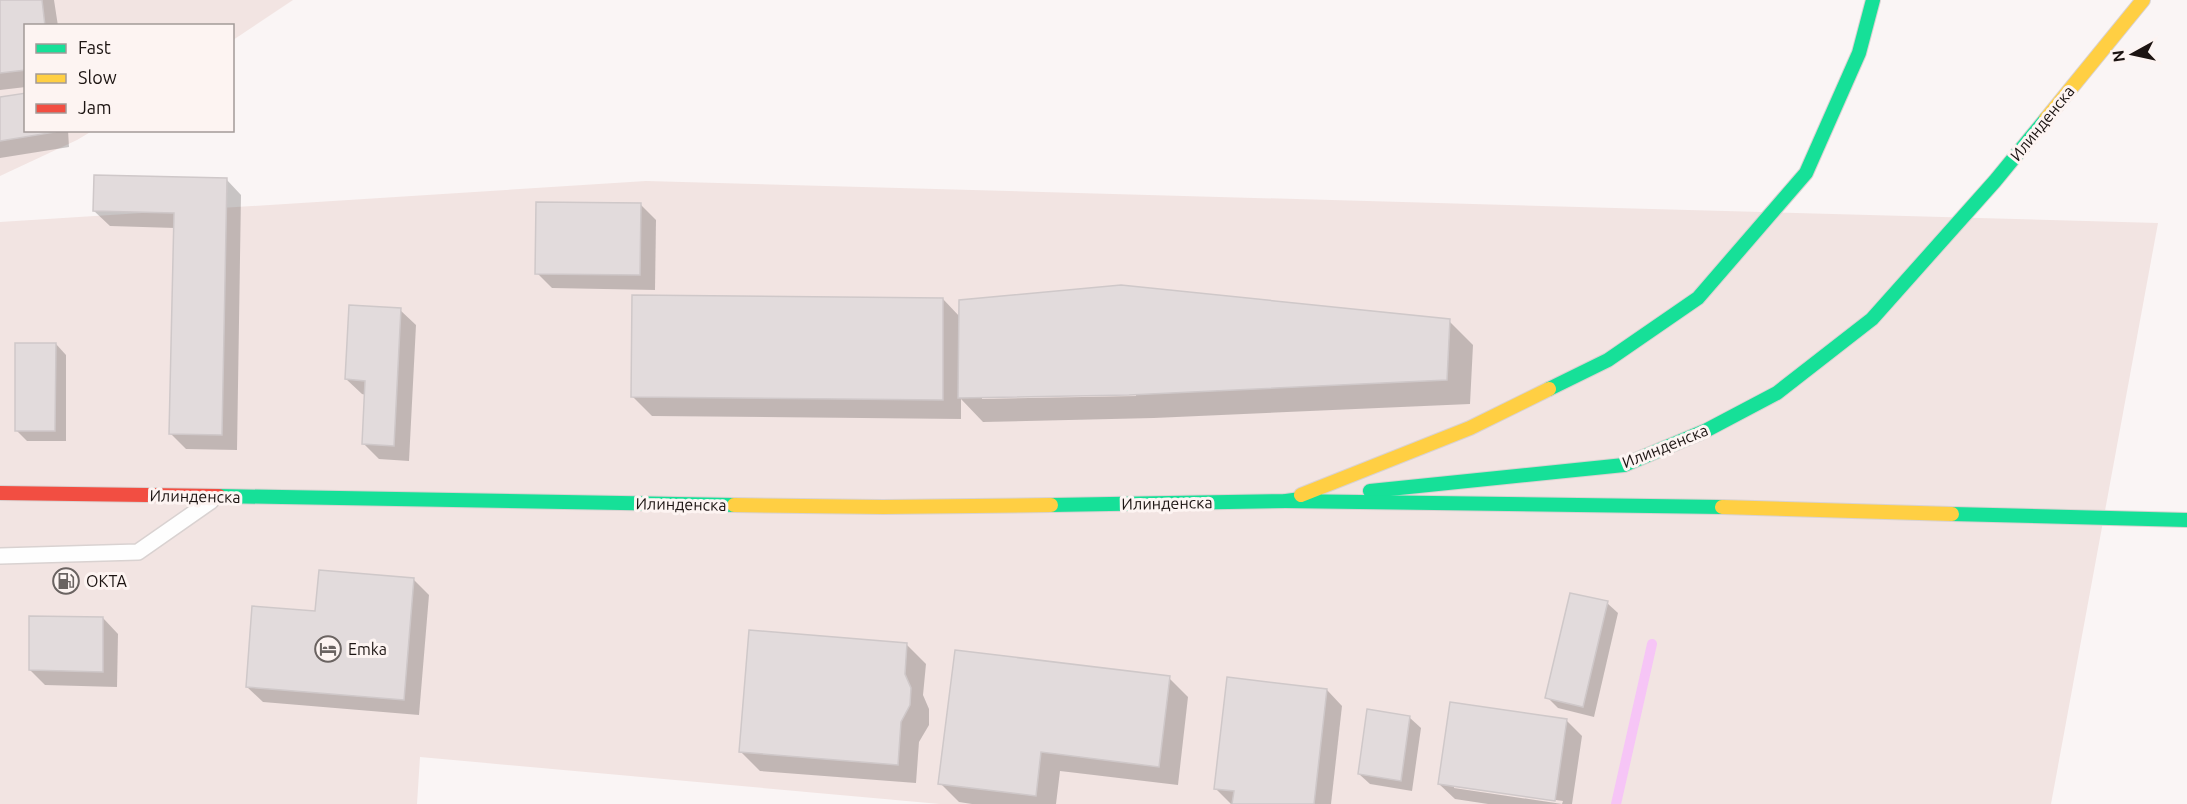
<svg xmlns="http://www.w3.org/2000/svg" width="2187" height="804" viewBox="0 0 2187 804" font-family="Ubuntu,sans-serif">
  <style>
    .built { fill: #f2e4e2 }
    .shadow { fill: #0003; fill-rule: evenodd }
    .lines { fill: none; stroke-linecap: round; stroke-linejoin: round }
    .stream { stroke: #f6c5f6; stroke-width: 10 }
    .building { fill: #e2dbdc; stroke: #cfc8c9; stroke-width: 1.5 }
    .lane-casing { stroke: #d9d2d1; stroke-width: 18 }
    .fast-casing { stroke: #d9d2d1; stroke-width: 16 }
    .slow-casing { stroke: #d9d2d1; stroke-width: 16 }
    .jam-casing { stroke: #d9d2d1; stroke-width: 16 }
    .lane { stroke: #fefefe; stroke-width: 15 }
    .fast { stroke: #16e098; stroke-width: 14 }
    .slow { stroke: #ffcf43; stroke-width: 14 }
    .jam { stroke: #f24e42; stroke-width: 14 }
    .labels { text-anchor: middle; stroke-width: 6; stroke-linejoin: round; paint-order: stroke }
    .street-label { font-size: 16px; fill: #1c1412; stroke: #fdf4f2 }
    .poi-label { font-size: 16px; fill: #1c1412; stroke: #fdf4f2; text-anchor: start }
  </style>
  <rect width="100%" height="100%" fill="#faf5f5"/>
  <g class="built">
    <polygon points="0,0 293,0 233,40 232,26 26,26 26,130 92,131 77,140 0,176"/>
    <polygon points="646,181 2158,223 2051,804 940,804 420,757 417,804 0,804 0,222"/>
  </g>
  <g class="shadow">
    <polygon points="0,0 54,0 58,26 26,26 26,87 0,90"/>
    <polygon points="0,98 26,130 68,130 69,147 0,158"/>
    <polygon points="226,179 241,195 237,450 186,449 170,433 175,228 110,226 94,211"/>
    <polygon points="640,204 656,220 655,290 552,288 537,273"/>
    <path d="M943 299 960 317 1449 321 1473 345 1470 404 1154 418 983 422 961 399V419L652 416 633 397ZM1136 393V396L982 399V396Z"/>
    <polygon points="400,310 416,325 409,461 379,459 364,444 366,395 362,394 346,379"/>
    <polygon points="56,344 66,355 66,441 27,441 16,430"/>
    <polygon points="413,579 429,595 419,715 263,702 247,687 317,613"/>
    <polygon points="1607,603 1618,613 1594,717 1558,708 1547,697"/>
    <polygon points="103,618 118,634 117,687 45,685 30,670"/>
    <polygon points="907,645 926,664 923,695 929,709 929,725 919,742 916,783 760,771 741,752"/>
    <polygon points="1169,678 1188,697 1178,785 1060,771 1056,804 972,804 959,802 940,783"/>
    <polygon points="1327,690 1342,706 1331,804 1231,804 1215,788"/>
    <polygon points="1410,718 1421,728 1412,791 1370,784 1359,774"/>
    <polygon points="1566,720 1582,736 1572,804 1562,804 1563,801 1454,785 1454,788 1562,804 1488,804 1455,799 1439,784"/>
  </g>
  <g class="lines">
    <polyline class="stream" points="1616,804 1652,644"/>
  </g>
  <g class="building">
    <polygon points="0,0 42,0 45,26 26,26 26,70 0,73"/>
    <polygon points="26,93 26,130 54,130 55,132 0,141 0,97"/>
    <polygon points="94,175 227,178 222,435 169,434 174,213 93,211"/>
    <polygon points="536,202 641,203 640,275 535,274"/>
    <polygon points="1121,285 1450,319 1447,380 1129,395 958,398 959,300"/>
    <polygon points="632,295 943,298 943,400 631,397"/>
    <polygon points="349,305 401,308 394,446 362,444 365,381 345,379"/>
    <polygon points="15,343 56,343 55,431 15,431"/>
    <polygon points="319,570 414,578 404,700 246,687 252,606 315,611"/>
    <polygon points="1570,593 1608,601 1583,707 1545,698"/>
    <polygon points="29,616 103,617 103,672 29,670"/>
    <polygon points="749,630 907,643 905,674 911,688 910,705 901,722 898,765 739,752"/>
    <polygon points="955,650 1170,676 1159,767 1041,752 1036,796 938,784"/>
    <polygon points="1227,677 1327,689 1314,804 1232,804 1234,791 1214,789"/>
    <polygon points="1450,702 1567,719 1555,801 1438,784"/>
    <polygon points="1367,709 1410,716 1401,781 1358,774"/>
  </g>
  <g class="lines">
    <g class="lane-casing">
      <polyline id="lane" points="0,556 138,552 211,501"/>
    </g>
    <g class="fast-casing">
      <g id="fast">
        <polyline points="1549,389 1608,360 1698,298 1806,173 1859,53 1873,0"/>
        <polyline points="1370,491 1624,465 1705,431 1777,393 1872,319 1995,181 2046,119"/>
        <polyline points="219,496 734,505"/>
        <polyline points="1286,501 1722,507"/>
        <polyline points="1051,505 1286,501 1315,497"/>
        <polyline points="1952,514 2187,520"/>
      </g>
    </g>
    <g class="slow-casing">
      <g id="slow">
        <polyline points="2046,119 2143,0"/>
        <polyline points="1301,495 1470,428 1549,389"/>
        <polyline points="734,505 883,507 1051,505"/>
        <polyline points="1722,507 1952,514"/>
      </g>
    </g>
    <g class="jam-casing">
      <polyline id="jam" points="0,493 219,496"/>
    </g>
    <use href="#lane" class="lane"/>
    <use href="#fast" class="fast"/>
    <use href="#slow" class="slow"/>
    <use href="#jam" class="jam"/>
  </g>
  <defs>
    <g id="fuel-ring" transform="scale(1.35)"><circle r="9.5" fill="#fdf4f2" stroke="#6a6361" stroke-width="1.5"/><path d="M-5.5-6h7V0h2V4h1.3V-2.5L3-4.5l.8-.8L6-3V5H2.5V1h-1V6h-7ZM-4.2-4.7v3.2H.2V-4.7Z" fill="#6a6361"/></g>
    <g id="hotel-ring" transform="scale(1.35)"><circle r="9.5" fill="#fdf4f2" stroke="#6a6361" stroke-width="1.5"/><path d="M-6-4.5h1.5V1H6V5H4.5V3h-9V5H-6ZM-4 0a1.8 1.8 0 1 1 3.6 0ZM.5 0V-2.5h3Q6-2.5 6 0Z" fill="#6a6361"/></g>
  </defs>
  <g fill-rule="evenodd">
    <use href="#fuel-ring" x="66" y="581"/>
    <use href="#hotel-ring" x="328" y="649"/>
  </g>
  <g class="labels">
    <g class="street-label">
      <text transform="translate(2042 123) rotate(-51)" y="6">Илинденска</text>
      <text transform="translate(1665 446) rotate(-22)" y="6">Илинденска</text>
      <text transform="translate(195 496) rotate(1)" y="6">Илинденска</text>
      <text transform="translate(1167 503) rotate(-1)" y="6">Илинденска</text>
      <text transform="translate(681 504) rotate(1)" y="6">Илинденска</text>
    </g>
    <g class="poi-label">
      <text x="86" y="587">ОКТА</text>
      <text x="348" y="655">Emka</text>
    </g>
  </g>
  <rect x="24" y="24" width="210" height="108" fill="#fdf4f2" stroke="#a39a98" stroke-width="1.5"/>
  <rect x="36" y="44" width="30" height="9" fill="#16e098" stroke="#a39a98" stroke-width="1.5"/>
  <text x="78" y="54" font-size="18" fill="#1c1412">Fast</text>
  <rect x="36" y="74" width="30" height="9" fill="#ffcf43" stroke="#a39a98" stroke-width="1.5"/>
  <text x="78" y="84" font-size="18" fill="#1c1412">Slow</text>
  <rect x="36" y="104" width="30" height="9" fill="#f24e42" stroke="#a39a98" stroke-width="1.5"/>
  <text x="78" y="114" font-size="18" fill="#1c1412">Jam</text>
  <g transform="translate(2133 54) rotate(262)" stroke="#fdf4f2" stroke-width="4.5" paint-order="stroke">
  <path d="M0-4.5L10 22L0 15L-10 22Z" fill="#1c1412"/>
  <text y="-9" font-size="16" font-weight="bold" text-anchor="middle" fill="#1c1412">N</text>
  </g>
</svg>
